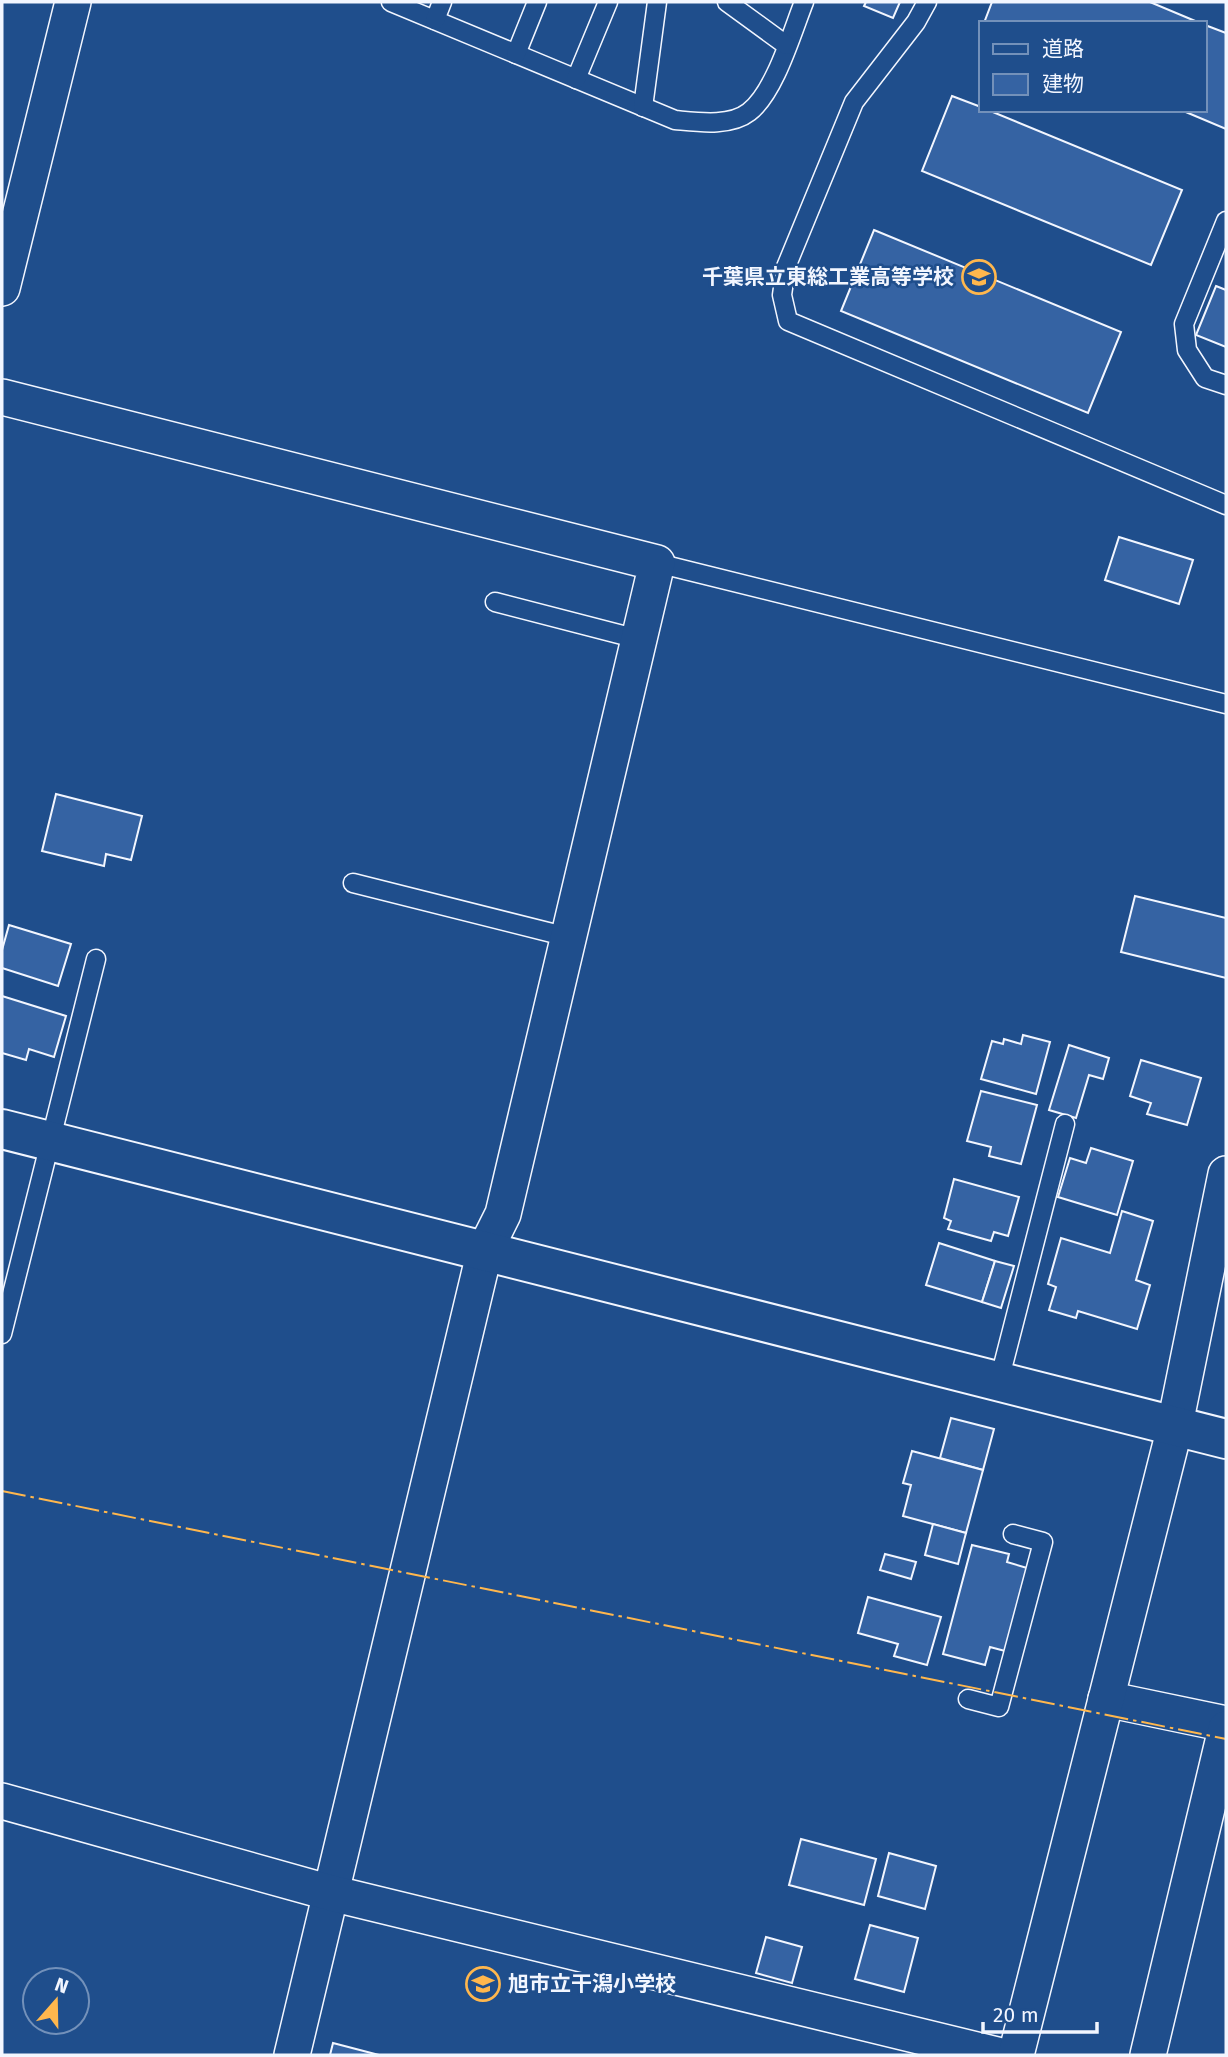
<svg xmlns="http://www.w3.org/2000/svg" width="1228" height="2057" viewBox="0 0 1228 2057" font-family="'Fira Sans','Noto Sans JP',sans-serif">
  <style>
    .building { fill: #3563a3; stroke: #f2f6ff; stroke-width: 2 }
    .lines { fill: none; stroke-linecap: round; stroke-linejoin: round }
    .lane-casing { stroke: #f2f6ff; stroke-width: 21 }
    .street-casing { stroke: #f2f6ff; stroke-width: 38 }
    .secondary-casing { stroke: #f2f6ff; stroke-width: 42 }
    .lane { stroke: #1f4e8c; stroke-width: 18 }
    .street { stroke: #1f4e8c; stroke-width: 35 }
    .secondary { stroke: #1f4e8c; stroke-width: 38 }
    .power { stroke: #ffb74d; stroke-width: 2; stroke-dasharray: 24 5 3.5 5; stroke-linecap: butt }
    .labels { text-anchor: middle; stroke-width: 5; stroke-linejoin: round; paint-order: stroke }
    .poi-label { font-size: 21px; font-weight: bold; fill: #f2f6ff; stroke: #1f4e8c; text-anchor: end }
  </style>
  <rect width="100%" height="100%" fill="#1f4e8c"/>
  <g class="building">
    <polygon points="866,2 900,2 893,18 864,6"/>
    <polygon points="992,2 1150,2 1200,23 984,23"/>
    <polygon points="1205,25 1226,33 1226,129 1181,110 1205,110"/>
    <polygon points="952,96 981,107 981,110 988,110 1182,190 1151,265 922,171"/>
    <polygon points="874,230 1121,332 1088,413 841,311"/>
    <polygon points="1216,286 1226,290 1226,347 1196,335"/>
    <polygon points="1119,537 1193,560 1179,604 1105,580"/>
    <polygon points="56,794 142,816 131,860 106,854 104,866 42,851"/>
    <polygon points="1135,896 1226,918 1226,978 1121,952"/>
    <polygon points="9,925 71,944 58,986 2,968 2,950"/>
    <polygon points="2,996 66,1016 54,1057 29,1049 26,1060 2,1053"/>
    <polygon points="1023,1035 1050,1042 1036,1094 981,1079 992,1041 1003,1044 1004,1039 1021,1044"/>
    <polygon points="1069,1045 1109,1058 1103,1079 1089,1075 1076,1118 1049,1110"/>
    <polygon points="1141,1060 1201,1078 1187,1125 1147,1114 1151,1103 1130,1096"/>
    <polygon points="981,1091 1037,1105 1021,1164 989,1156 991,1147 967,1141"/>
    <polygon points="1091,1148 1133,1161 1117,1215 1058,1197 1070,1158 1086,1163"/>
    <polygon points="954,1179 1019,1197 1008,1236 994,1232 991,1241 948,1229 951,1221 944,1218"/>
    <polygon points="1122,1211 1153,1221 1136,1280 1150,1285 1137,1329 1078,1311 1076,1318 1049,1310 1056,1287 1048,1284 1061,1238 1110,1253"/>
    <polygon points="939,1243 995,1261 982,1302 926,1285"/>
    <polygon points="995,1261 1014,1266 1001,1308 982,1302"/>
    <polygon points="951,1418 994,1429 983,1470 940,1458"/>
    <polygon points="912,1451 983,1470 966,1533 903,1516 911,1485 903,1483"/>
    <polygon points="933,1524 966,1533 958,1564 925,1555"/>
    <polygon points="972,1545 1009,1554 1007,1562 1027,1568 1005,1651 990,1647 985,1665 943,1654"/>
    <polygon points="885,1554 916,1562 911,1579 880,1570"/>
    <polygon points="868,1597 941,1617 927,1665 894,1656 898,1644 858,1633"/>
    <polygon points="801,1839 876,1859 864,1905 789,1885"/>
    <polygon points="889,1853 936,1866 925,1909 878,1896"/>
    <polygon points="870,1925 918,1938 904,1992 855,1979"/>
    <polygon points="766,1937 802,1947 792,1983 756,1973"/>
    <polygon points="333,2043 379,2055 330,2055"/>
  </g>
  <g class="lines">
    <g class="lane-casing">
      <g id="lane">
        <path d="M391 2 675 120C697 122 730 127 749 112 775 92 792 32 804 2"/>
        <polyline points="727,2 786,45"/>
        <polyline points="927,2 916,22 854,102 786,267 782,295 788,321 1226,505"/>
        <polyline points="435,20 442,2"/>
        <polyline points="516,54 537,2"/>
        <polyline points="576,79 608,2"/>
        <polyline points="643,107 657,2"/>
        <polyline points="1226,221 1184,324 1187,350 1205,378 1226,385"/>
        <polyline points="657,563 1226,704"/>
        <polyline points="495,602 638,639"/>
        <polyline points="353,883 568,937"/>
        <polyline points="2,1334 96,959"/>
        <polyline points="999,1381 1065,1124"/>
        <polyline points="968,1699 999,1707 1043,1542 1013,1534"/>
      </g>
    </g>
    <g class="street-casing">
      <g id="street">
        <polyline points="2,288 73,2"/>
        <polyline points="2,397 657,563 503,1214 485,1250 292,2055"/>
        <polyline points="1106,1699 1226,1724"/>
        <polyline points="2,1801 331,1893 997,2055"/>
        <polyline points="1016,2055 1172,1439 1226,1174"/>
        <polyline points="1148,2055 1226,1729"/>
      </g>
    </g>
    <g class="secondary-casing">
      <polyline id="secondary" points="2,1129 1226,1439"/>
    </g>
    <use href="#lane" class="lane"/>
    <use href="#street" class="street"/>
    <use href="#secondary" class="secondary"/>
    <polyline class="power" points="2,1491 1226,1739"/>
  </g>
  <defs>
    <g id="school-ring" transform="scale(1.75)"><circle r="9.5" fill="#1f4e8c" stroke="#ffb74d" stroke-width="1.5"/><path d="M0-5L7-2L0 1L-7-2ZM-4 1L0 2.5L4 1V4Q0 6-4 4Z" fill="#ffb74d"/></g>
  </defs>
  <g fill-rule="evenodd">
    <use href="#school-ring" x="979" y="277"/>
    <use href="#school-ring" x="483" y="1984"/>
  </g>
  <g class="labels">
    <g class="poi-label">
      <text x="954" y="284">千葉県立東総工業高等学校</text>
      <text x="508" y="1991" text-anchor="start">旭市立干潟小学校</text>
    </g>
  </g>
  <rect width="1228" height="2057" fill="none" stroke="#f2f6ff" stroke-width="7"/>
  <rect x="979" y="21" width="228" height="91" fill="#1f4e8c" stroke="#7391ba" stroke-width="2"/>
  <rect x="993" y="44" width="35" height="10" fill="#1f4e8c" stroke="#7391ba" stroke-width="2"/>
  <text x="1042" y="56" font-size="21" fill="#f2f6ff">道路</text>
  <rect x="993" y="74" width="35" height="21" fill="#3563a3" stroke="#7391ba" stroke-width="2"/>
  <text x="1042" y="91" font-size="21" fill="#f2f6ff">建物</text>
  <g transform="translate(56 2001) rotate(20)"><circle r="33" fill="#1f4e8c" stroke="#7391ba" stroke-width="2"/>
  <path d="M0-5L12 26L0 18L-12 26Z" fill="#ffb74d"/>
  <text y="-10" font-size="19" font-weight="bold" text-anchor="middle" fill="#f2f6ff">N</text>
  </g>
  <path d="M983 2022v10h114v-10" fill="none" stroke="#f2f6ff" stroke-width="3.5"/>
  <text x="993" y="2022" font-size="21" fill="#f2f6ff" stroke="#1f4e8c" stroke-width="5" paint-order="stroke">20 m</text>
</svg>
